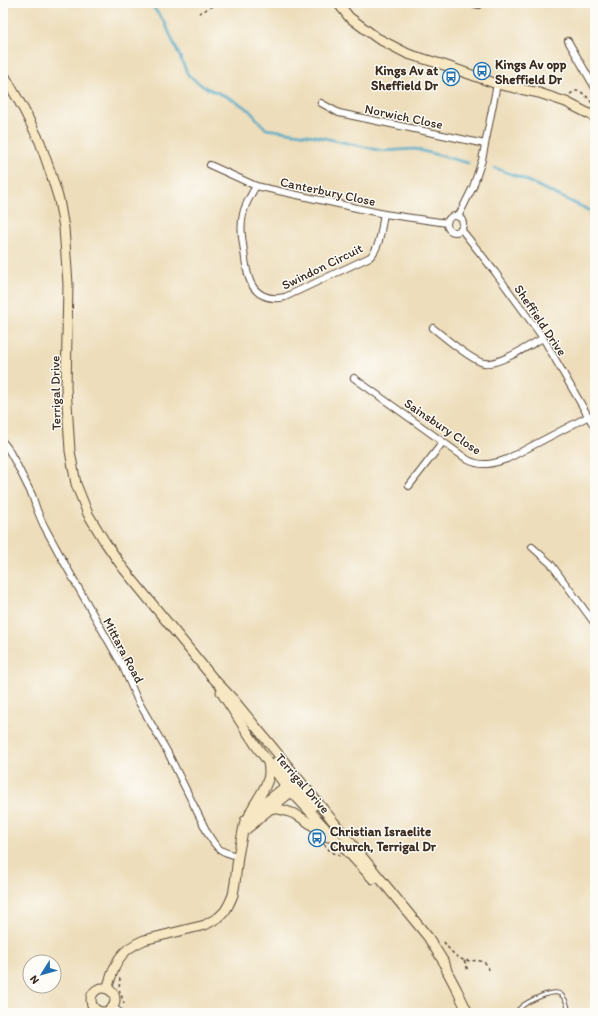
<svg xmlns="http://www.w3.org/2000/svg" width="598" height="1016" viewBox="0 0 598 1016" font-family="Itim,sans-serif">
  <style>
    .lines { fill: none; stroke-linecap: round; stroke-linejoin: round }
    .stream { stroke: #47a7c6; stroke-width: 2.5 }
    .lane-casing { stroke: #564535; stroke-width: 5 }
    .street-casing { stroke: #564535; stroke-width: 8 }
    .secondary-casing { stroke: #564535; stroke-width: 11 }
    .path { stroke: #564535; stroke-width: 1.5; stroke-dasharray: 3 3; stroke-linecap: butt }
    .lane { stroke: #fff; stroke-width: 3 }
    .street { stroke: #fff; stroke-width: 6 }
    .secondary { stroke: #f7e8c3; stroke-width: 9 }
    .labels { text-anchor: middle; stroke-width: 3; stroke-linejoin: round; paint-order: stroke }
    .poi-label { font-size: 13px; font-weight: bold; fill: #3b2a1e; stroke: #fdfcf7; text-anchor: start }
    .street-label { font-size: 13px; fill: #3b2a1e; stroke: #fdfcf7 }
  </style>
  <rect width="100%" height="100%" fill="#fdfcf7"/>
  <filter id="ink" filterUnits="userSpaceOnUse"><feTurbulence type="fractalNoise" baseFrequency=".025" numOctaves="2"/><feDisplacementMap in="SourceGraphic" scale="8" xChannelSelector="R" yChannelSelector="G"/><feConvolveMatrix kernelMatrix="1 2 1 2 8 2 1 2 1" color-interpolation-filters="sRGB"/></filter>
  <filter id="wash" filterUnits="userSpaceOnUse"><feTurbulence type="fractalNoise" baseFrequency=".012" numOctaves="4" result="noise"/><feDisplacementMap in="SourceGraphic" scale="16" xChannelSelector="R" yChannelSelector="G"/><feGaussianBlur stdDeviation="0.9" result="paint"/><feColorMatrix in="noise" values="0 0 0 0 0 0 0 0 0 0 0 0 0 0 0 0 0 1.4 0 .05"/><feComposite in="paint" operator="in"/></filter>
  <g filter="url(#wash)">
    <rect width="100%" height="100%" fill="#edddba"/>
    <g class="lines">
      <g class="stream">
        <polyline points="150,3 165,23 188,75 204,87 230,98 248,109 266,129 315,136 383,151 415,149 468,163"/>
        <polyline points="495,168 519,177 595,213"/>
      </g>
    </g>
  </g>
  <g filter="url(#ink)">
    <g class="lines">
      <g class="lane-casing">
        <path id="lane" d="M516 1013C517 1011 518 1009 520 1008 526 1002 552 989 560 994 566 997 568 1007 569 1013"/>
      </g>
      <g class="street-casing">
        <g id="street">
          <polyline points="471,3 479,5"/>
          <polyline points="568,41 595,88"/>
          <polyline points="321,103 339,113 485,144"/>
          <polyline points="210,165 256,186 384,214 447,223"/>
          <path d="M256 186C251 195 245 204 243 214 240 227 242 238 244 251 245 260 246 269 249 278 254 295 269 301 285 297L370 257C381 246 381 228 384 214"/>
          <circle cx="455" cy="224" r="8"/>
          <polyline points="458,217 473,187 482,160 497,84"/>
          <polyline points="461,229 495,272 543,338 595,428"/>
          <path d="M433 328C444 337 472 361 484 363 498 366 530 345 543 338"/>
          <path d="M354 378 468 460C482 467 493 464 507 459L589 416"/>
          <path d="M3 442 7 447 18 467 32 495 37 510 43 524 61 557 123 667 137 699 168 753 208 834C217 849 220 852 238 856"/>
          <polyline points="409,486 443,442"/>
          <polyline points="532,547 551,564 595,624"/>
          <polyline points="112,1007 121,1013"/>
        </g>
      </g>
      <g class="secondary-casing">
        <g id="secondary">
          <polyline points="338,3 349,17 377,38 408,54 444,65 497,84 539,93 566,102 595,117"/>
          <polyline points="3,73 24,110 40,142 51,174 59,200 64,228 68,284 66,387 70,451 76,484 88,514 105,542 123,568 212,677 233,699 428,937 445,964 447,971 457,990 468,1013"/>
          <polyline points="221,692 257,747 286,786 373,879"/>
          <polyline points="277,761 289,779 291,788"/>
          <polyline points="289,786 301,792 313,806"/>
          <path d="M272 808C298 811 308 823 328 837"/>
          <path d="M250 813C255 801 269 786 269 773 269 770 269 767 268 763"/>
          <polyline points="244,831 253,824 259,818 291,792"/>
          <circle cx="103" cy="1000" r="12"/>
          <path d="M107 989C115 964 118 951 144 940L205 925 219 917 225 911 229 904 233 895 235 883 238 856 245 821 253 812 286 786"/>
        </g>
      </g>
      <g class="path">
        <polyline points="199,13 219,3"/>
        <path d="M570 94C572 93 574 91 576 91 584 91 591 101 594 107"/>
        <polyline points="324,844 330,851 340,856"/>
        <path d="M444 942C448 948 453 954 459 958 470 965 485 954 489 970"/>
        <polyline points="464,961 465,962 468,971"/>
        <polyline points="120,978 119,989 124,1003 122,1005"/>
      </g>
      <use href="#lane" class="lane"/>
      <use href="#street" class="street"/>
      <use href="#secondary" class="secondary"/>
    </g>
  </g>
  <defs>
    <g id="bus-ring" transform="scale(0.9)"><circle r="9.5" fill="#fdfcf7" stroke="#1f6fb2" stroke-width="1.5"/><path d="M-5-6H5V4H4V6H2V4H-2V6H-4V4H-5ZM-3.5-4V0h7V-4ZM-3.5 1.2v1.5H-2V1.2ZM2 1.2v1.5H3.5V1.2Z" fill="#1f6fb2"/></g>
  </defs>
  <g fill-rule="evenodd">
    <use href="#bus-ring" x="482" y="71"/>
    <use href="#bus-ring" x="451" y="77"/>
    <use href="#bus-ring" x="317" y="838"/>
  </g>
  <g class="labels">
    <g class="poi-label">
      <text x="495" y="69">Kings Av opp<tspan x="495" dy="15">Sheffield Dr</tspan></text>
      <text x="438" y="75" text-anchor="end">Kings Av at<tspan x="438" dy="15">Sheffield Dr</tspan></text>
      <text x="330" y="836">Christian Israelite<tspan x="330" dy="15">Church, Terrigal Dr</tspan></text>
    </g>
    <g class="street-label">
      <text transform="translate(404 116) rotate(12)" y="5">Norwich Close</text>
      <text transform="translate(328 191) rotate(12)" y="5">Canterbury Close</text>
      <text transform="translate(322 266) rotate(-26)" y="5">Swindon Circuit</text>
      <text transform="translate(541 320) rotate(56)" y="5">Sheffield Drive</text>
      <text transform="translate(55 393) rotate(-91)" y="5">Terrigal Drive</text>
      <text transform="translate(443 426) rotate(34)" y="5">Sainsbury Close</text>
      <text transform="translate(124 650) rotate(62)" y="5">Mittara Road</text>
      <text transform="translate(303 783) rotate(49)" y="5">Terrigal Drive</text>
    </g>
  </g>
  <rect width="598" height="1016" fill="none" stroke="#fdfcf7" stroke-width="16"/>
  <g transform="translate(42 974) rotate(233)"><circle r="19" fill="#fdfcf7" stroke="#afa8a0"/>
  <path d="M0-3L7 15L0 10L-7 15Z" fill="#1f6fb2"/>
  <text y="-6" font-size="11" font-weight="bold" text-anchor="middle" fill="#3b2a1e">N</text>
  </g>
</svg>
